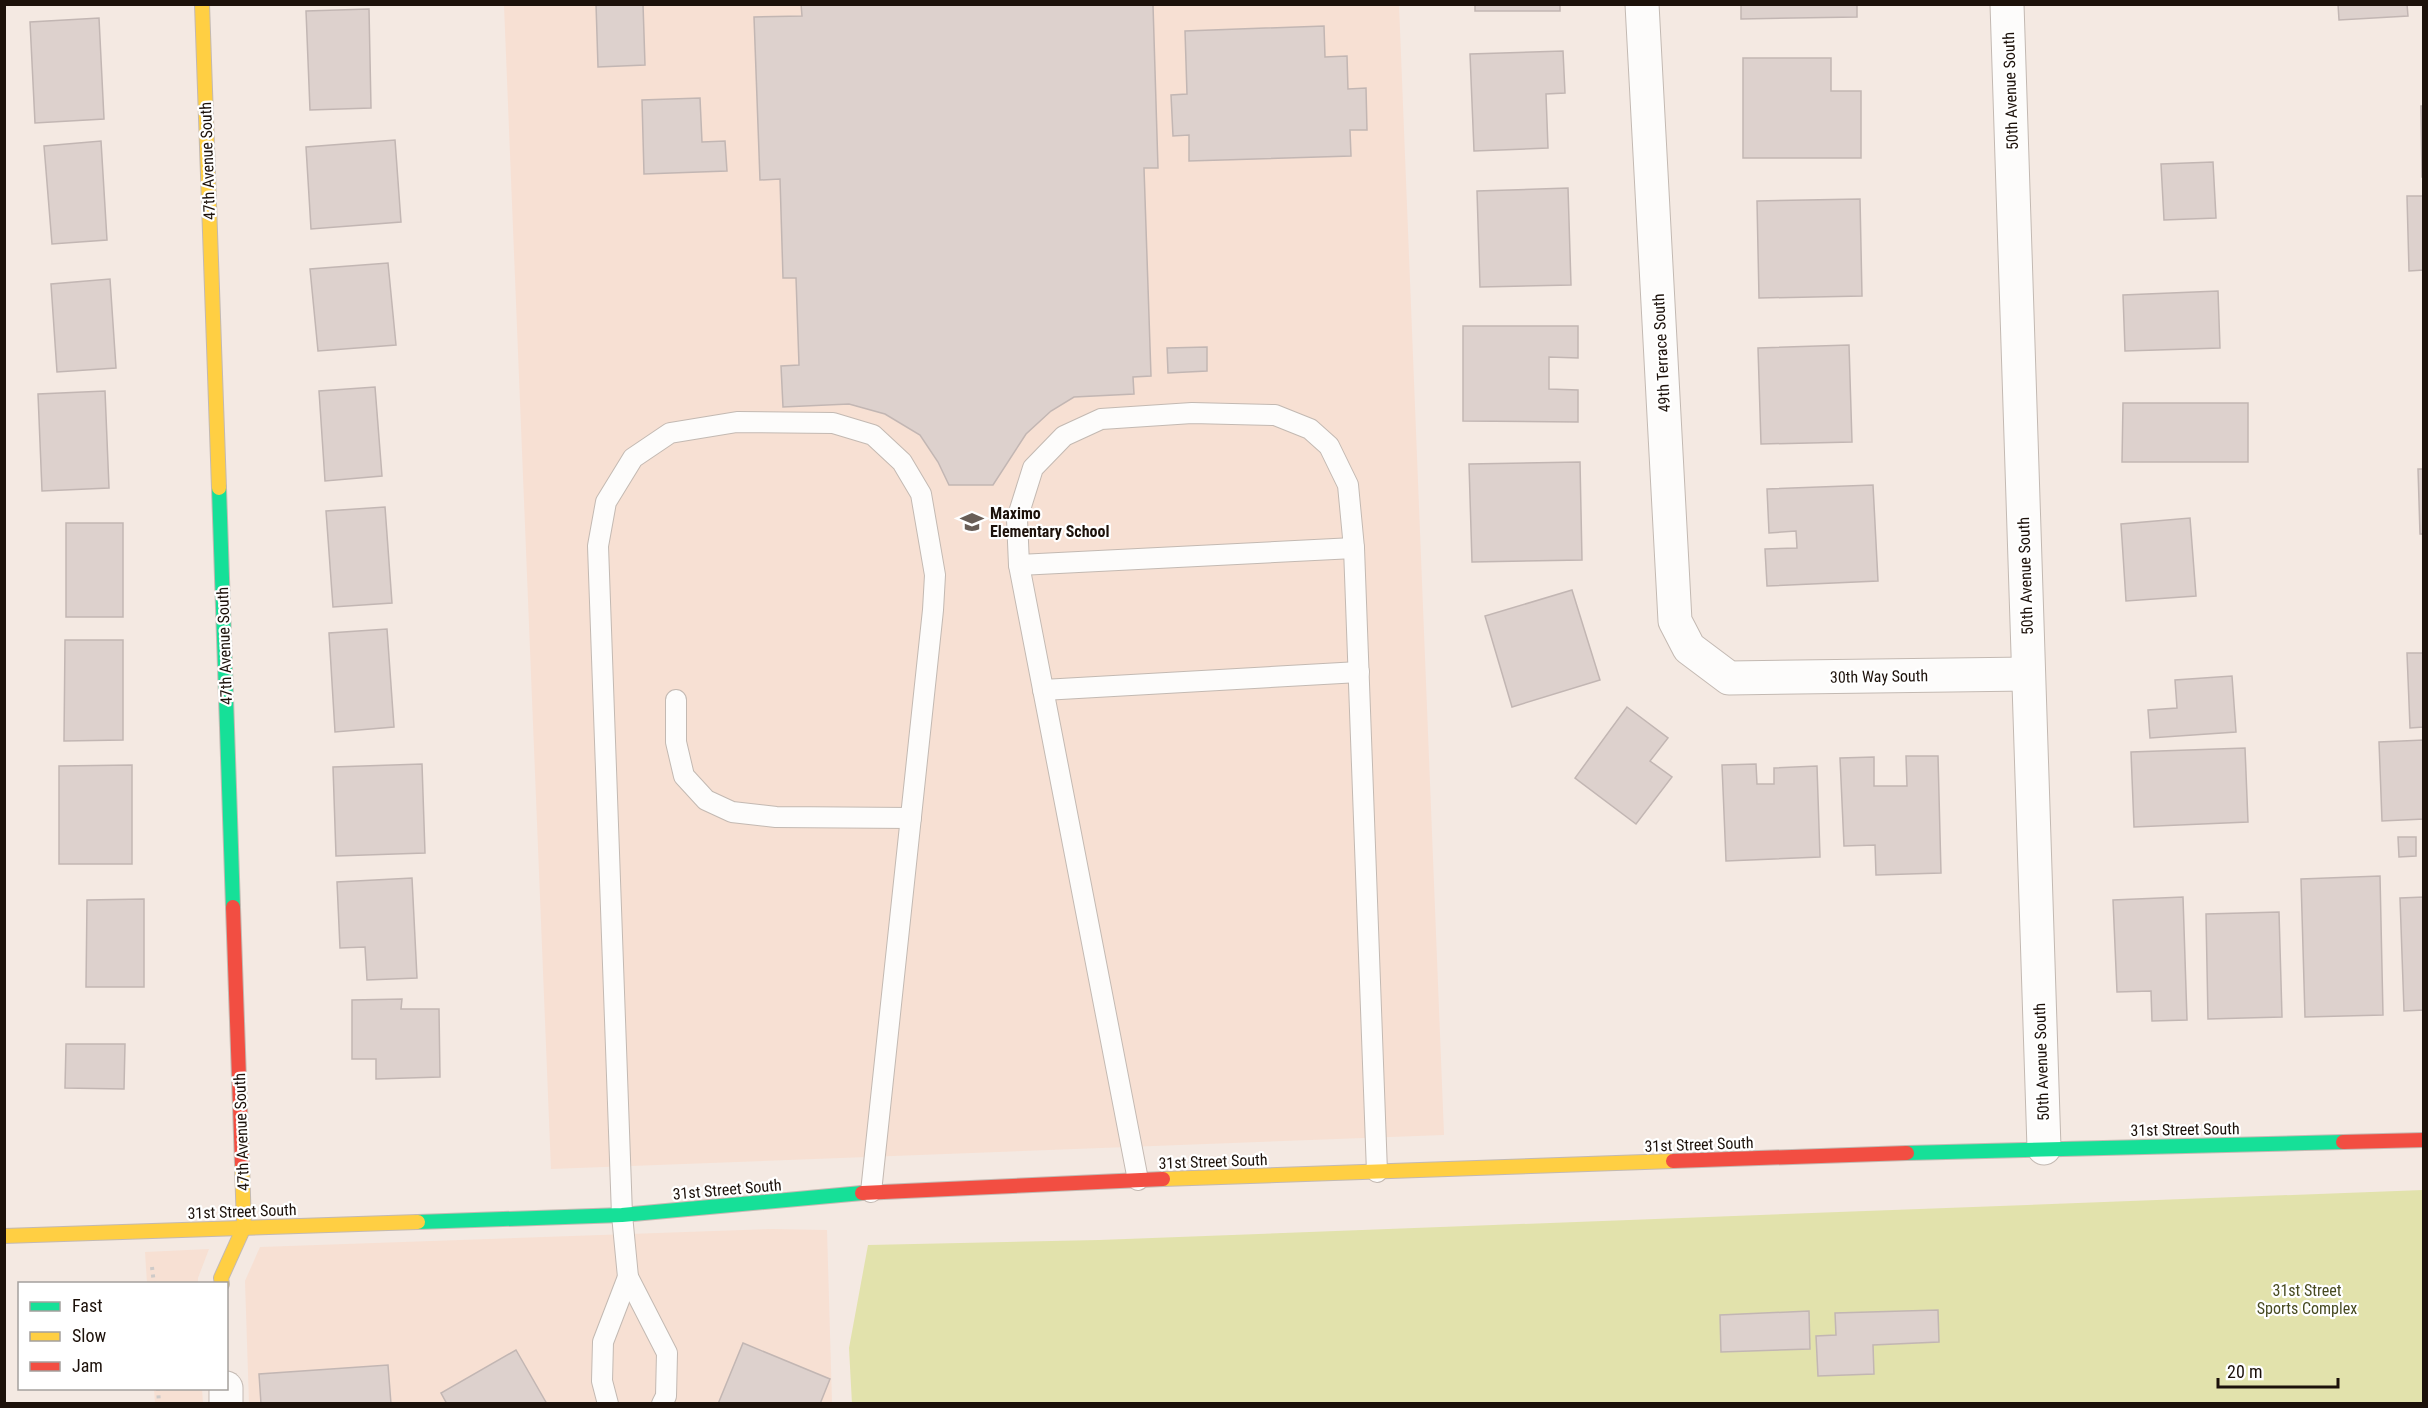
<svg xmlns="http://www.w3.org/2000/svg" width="2428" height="1408" viewBox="0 0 2428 1408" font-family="'Roboto Condensed',sans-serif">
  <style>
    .built { fill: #f7e0d3 }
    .park { fill: #e2e2ac }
    .building { fill: #ddd1cd; stroke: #c2b6b3; stroke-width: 1.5 }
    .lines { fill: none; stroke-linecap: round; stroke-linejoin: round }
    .lane-casing { stroke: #c3b9b2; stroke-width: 22 }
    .street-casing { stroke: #c3b9b2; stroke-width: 35 }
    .fast-casing { stroke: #c3b9b2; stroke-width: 16 }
    .slow-casing { stroke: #c3b9b2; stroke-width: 16 }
    .jam-casing { stroke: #c3b9b2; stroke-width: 16 }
    .path { stroke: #cecac8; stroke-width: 4; stroke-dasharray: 3 4.5; stroke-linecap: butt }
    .lane { stroke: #fdfcfb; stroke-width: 20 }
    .street { stroke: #fdfcfb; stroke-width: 33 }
    .fast { stroke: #16e098; stroke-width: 14 }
    .slow { stroke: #ffcf43; stroke-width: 14 }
    .jam { stroke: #f24e42; stroke-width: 14 }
    .labels { text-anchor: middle; stroke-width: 4.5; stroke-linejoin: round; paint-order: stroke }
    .street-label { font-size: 16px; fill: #1c110a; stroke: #fff }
    .poi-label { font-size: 16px; font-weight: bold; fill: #1c110a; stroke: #fff; text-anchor: start }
    .park-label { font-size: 16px; fill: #474a20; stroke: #fff }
  </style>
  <rect width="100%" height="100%" fill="#f4e9e2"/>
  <g class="built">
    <polygon points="504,5 1399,5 1444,1135 551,1169"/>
    <polygon points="772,1229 827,1230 832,1403 249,1403 245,1281 260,1247"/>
    <polygon points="209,1249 198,1278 198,1283 147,1283 145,1252"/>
    <polygon points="154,1389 202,1389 203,1403 155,1403"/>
  </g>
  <polygon class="park" points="2423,1190 2423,1403 852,1404 849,1348 868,1245 1099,1240"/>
  <g class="building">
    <polygon points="596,4 643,4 645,65 598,67"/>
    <polygon points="801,4 1153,5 1158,168 1144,168 1151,376 1133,377 1134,394 1074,397 1051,411 1026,434 993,485 949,485 938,462 920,435 885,414 849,404 783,407 781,366 799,365 796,278 783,278 780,179 760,180 754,17 802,16"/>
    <rect x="1475" y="4" width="85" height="7"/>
    <polygon points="1741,4 1857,4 1857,17 1741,19"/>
    <polygon points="2338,4 2407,4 2408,16 2339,20"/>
    <polygon points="369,9 371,108 310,110 306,11"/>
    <polygon points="99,18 104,119 35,123 30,22"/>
    <polygon points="1324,26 1325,57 1347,56 1348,89 1366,88 1367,130 1350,130 1351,156 1189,161 1189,135 1173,136 1171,95 1187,94 1185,31"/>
    <polygon points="1563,51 1565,93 1546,94 1548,148 1474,151 1470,54"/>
    <polygon points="1743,58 1831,58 1831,91 1861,91 1861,158 1743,158"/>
    <polygon points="700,98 702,142 725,141 727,171 644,174 642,100"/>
    <polygon points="2421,106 2424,106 2424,177 2422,177"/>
    <polygon points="395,140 401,222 311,229 306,147"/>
    <polygon points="101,141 107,240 52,244 44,146"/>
    <polygon points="2213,162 2216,218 2164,220 2161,164"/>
    <polygon points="1568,188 1571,285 1480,287 1477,191"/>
    <polygon points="2407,196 2424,196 2424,270 2409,271"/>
    <polygon points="1860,199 1862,296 1759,298 1757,201"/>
    <polygon points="388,263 396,345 318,351 310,269"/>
    <polygon points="110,279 116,368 57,372 51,284"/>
    <polygon points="2218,291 2220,348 2125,351 2123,295"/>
    <polygon points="1463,326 1578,326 1578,358 1549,357 1549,389 1578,390 1578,422 1463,421"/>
    <polygon points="1849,345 1852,442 1761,444 1758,348"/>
    <polygon points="1207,347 1207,371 1168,373 1167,348"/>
    <polygon points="375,387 382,476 325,481 319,391"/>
    <polygon points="105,391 109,488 42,491 38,394"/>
    <polygon points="2123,403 2248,403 2248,462 2122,462"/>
    <polygon points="1580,462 1582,560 1472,562 1469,464"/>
    <polygon points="2418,469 2424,469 2424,534 2420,534"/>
    <polygon points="1873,485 1878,581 1767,586 1765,549 1797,548 1796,531 1769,533 1767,489"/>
    <polygon points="385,507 392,603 333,607 326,511"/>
    <polygon points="2190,518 2196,596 2126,601 2121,524"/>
    <rect x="66" y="523" width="57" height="94"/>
    <polygon points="1572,590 1600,680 1512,707 1485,616"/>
    <polygon points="387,629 394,727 335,732 329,633"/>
    <polygon points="65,640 123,640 123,740 64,741"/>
    <polygon points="2407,653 2424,653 2424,727 2410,728"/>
    <polygon points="2232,676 2236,732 2150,738 2148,710 2177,708 2175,680"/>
    <polygon points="1627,707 1668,738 1650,761 1672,777 1636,824 1575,778"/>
    <polygon points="2424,740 2424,819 2382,821 2379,742"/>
    <polygon points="2245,748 2248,822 2134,827 2131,752"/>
    <polygon points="1906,756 1938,756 1941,873 1876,875 1875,845 1844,846 1840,758 1874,757 1874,786 1907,786"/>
    <polygon points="422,764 425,853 336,856 333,767"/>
    <polygon points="1756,764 1757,784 1774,784 1774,768 1817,766 1820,857 1726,861 1722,765"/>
    <polygon points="132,765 132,864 59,864 59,766"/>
    <polygon points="2398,837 2416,837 2416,856 2399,857"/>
    <polygon points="2380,876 2383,1015 2305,1017 2301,879"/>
    <polygon points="412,878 417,978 367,980 365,947 340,948 337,882"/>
    <polygon points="2183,897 2187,1020 2152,1021 2151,991 2117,992 2113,900"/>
    <polygon points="2424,897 2424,1010 2404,1011 2400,898"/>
    <polygon points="144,899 144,987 86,987 87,900"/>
    <polygon points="2279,912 2282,1017 2208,1019 2206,914"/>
    <polygon points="402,999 401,1009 439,1009 440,1077 376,1079 376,1059 352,1059 352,1000"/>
    <polygon points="66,1044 125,1044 124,1089 65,1088"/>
    <polygon points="1938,1310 1939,1342 1873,1345 1874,1374 1818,1376 1816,1336 1836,1335 1835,1313"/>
    <polygon points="1809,1311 1810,1349 1721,1352 1720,1315"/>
    <polygon points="743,1343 830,1379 820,1404 718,1404"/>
    <polygon points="516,1350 547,1404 447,1404 441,1393"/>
    <polygon points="388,1365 391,1404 261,1404 259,1374"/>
  </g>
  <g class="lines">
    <g class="lane-casing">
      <g id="lane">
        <polyline points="1019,565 1354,548"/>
        <polyline points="1043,690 1359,672"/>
        <polyline points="676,700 676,742 684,776 706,800 732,812 776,817 911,818"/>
        <polyline points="1138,1180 1019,565 1017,519 1033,468 1064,436 1101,419 1192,413 1275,415 1310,429 1329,446 1348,485 1354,548 1377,1172"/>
        <polyline points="608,1404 602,1381 603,1342 628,1277"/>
        <polyline points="662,1404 666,1396 667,1353 628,1277 622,1215 598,546 606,502 633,458 670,433 737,422 833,423 873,435 902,462 921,494 935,575 933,610 871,1192"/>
      </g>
    </g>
    <g class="street-casing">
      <g id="street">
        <polyline points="1642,4 1675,621 1689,648 1729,678 2028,674"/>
        <polyline points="2007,4 2044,1148"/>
        <polyline points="226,1388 226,1404"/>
      </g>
    </g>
    <g class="fast-casing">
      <g id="fast">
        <polyline points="219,488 233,907"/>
        <polyline points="1907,1153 2343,1142"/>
        <polyline points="418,1222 622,1215 862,1193"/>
      </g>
    </g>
    <g class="slow-casing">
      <g id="slow">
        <polyline points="202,4 219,488"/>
        <polyline points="1163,1179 1673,1161"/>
        <polyline points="4,1236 418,1222"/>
        <polyline points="222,1284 221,1278 244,1227 242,1164"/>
      </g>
    </g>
    <g class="jam-casing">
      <g id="jam">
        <polyline points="233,907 242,1164"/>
        <polyline points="2343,1142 2424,1140"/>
        <polyline points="1673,1161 1907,1153"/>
        <polyline points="862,1193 1163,1179"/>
      </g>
    </g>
    <g class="path">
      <polyline points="152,1267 154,1284"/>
      <polyline points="158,1388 159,1404"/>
    </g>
    <use href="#lane" class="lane"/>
    <use href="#street" class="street"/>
    <use href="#fast" class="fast"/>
    <use href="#slow" class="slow"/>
    <use href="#jam" class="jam"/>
  </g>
  <defs>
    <g id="school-bare" transform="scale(1.8)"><path d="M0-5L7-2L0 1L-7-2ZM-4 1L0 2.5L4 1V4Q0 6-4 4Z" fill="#685d56" stroke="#fff" stroke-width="2.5" paint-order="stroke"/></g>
  </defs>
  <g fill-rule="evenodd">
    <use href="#school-bare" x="972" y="522"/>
  </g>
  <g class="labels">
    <g class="street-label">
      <text transform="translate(2010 91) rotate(-92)" y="6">50th Avenue South</text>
      <text transform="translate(207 161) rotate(-92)" y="6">47th Avenue South</text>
      <text transform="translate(1661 353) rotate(-93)" y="6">49th Terrace South</text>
      <text transform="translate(2025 576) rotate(-92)" y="6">50th Avenue South</text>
      <text transform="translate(224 646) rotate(-92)" y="6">47th Avenue South</text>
      <text transform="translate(1879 676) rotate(-1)" y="6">30th Way South</text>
      <text transform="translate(2041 1062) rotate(-92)" y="6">50th Avenue South</text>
      <text transform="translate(2185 1129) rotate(-1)" y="6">31st Street South</text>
      <text transform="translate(241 1132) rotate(-92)" y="6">47th Avenue South</text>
      <text transform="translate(1699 1144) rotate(-2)" y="6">31st Street South</text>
      <text transform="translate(1213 1161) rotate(-2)" y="6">31st Street South</text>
      <text transform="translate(727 1189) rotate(-5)" y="6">31st Street South</text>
      <text transform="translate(242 1211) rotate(-2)" y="6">31st Street South</text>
    </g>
    <g class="poi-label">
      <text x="990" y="519">Maximo<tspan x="990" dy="18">Elementary School</tspan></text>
    </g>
    <g class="park-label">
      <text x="2307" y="1296">31st Street<tspan x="2307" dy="18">Sports Complex</tspan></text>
    </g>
  </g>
  <rect width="2428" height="1408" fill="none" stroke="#1c110a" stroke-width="12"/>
  <rect x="18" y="1282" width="210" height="108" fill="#ffffff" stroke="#a4a09d" stroke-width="1.5"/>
  <rect x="30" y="1302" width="30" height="9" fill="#16e098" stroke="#a4a09d" stroke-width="1.5"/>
  <text x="72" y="1312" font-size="18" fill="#1c110a">Fast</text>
  <rect x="30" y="1332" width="30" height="9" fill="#ffcf43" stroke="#a4a09d" stroke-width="1.5"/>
  <text x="72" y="1342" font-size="18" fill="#1c110a">Slow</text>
  <rect x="30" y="1362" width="30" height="9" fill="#f24e42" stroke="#a4a09d" stroke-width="1.5"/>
  <text x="72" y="1372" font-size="18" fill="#1c110a">Jam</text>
  <path d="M2218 1378v9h120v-9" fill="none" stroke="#1c110a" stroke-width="3"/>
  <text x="2227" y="1378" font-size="18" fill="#1c110a" stroke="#ffffff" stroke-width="4.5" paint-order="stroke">20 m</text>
</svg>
